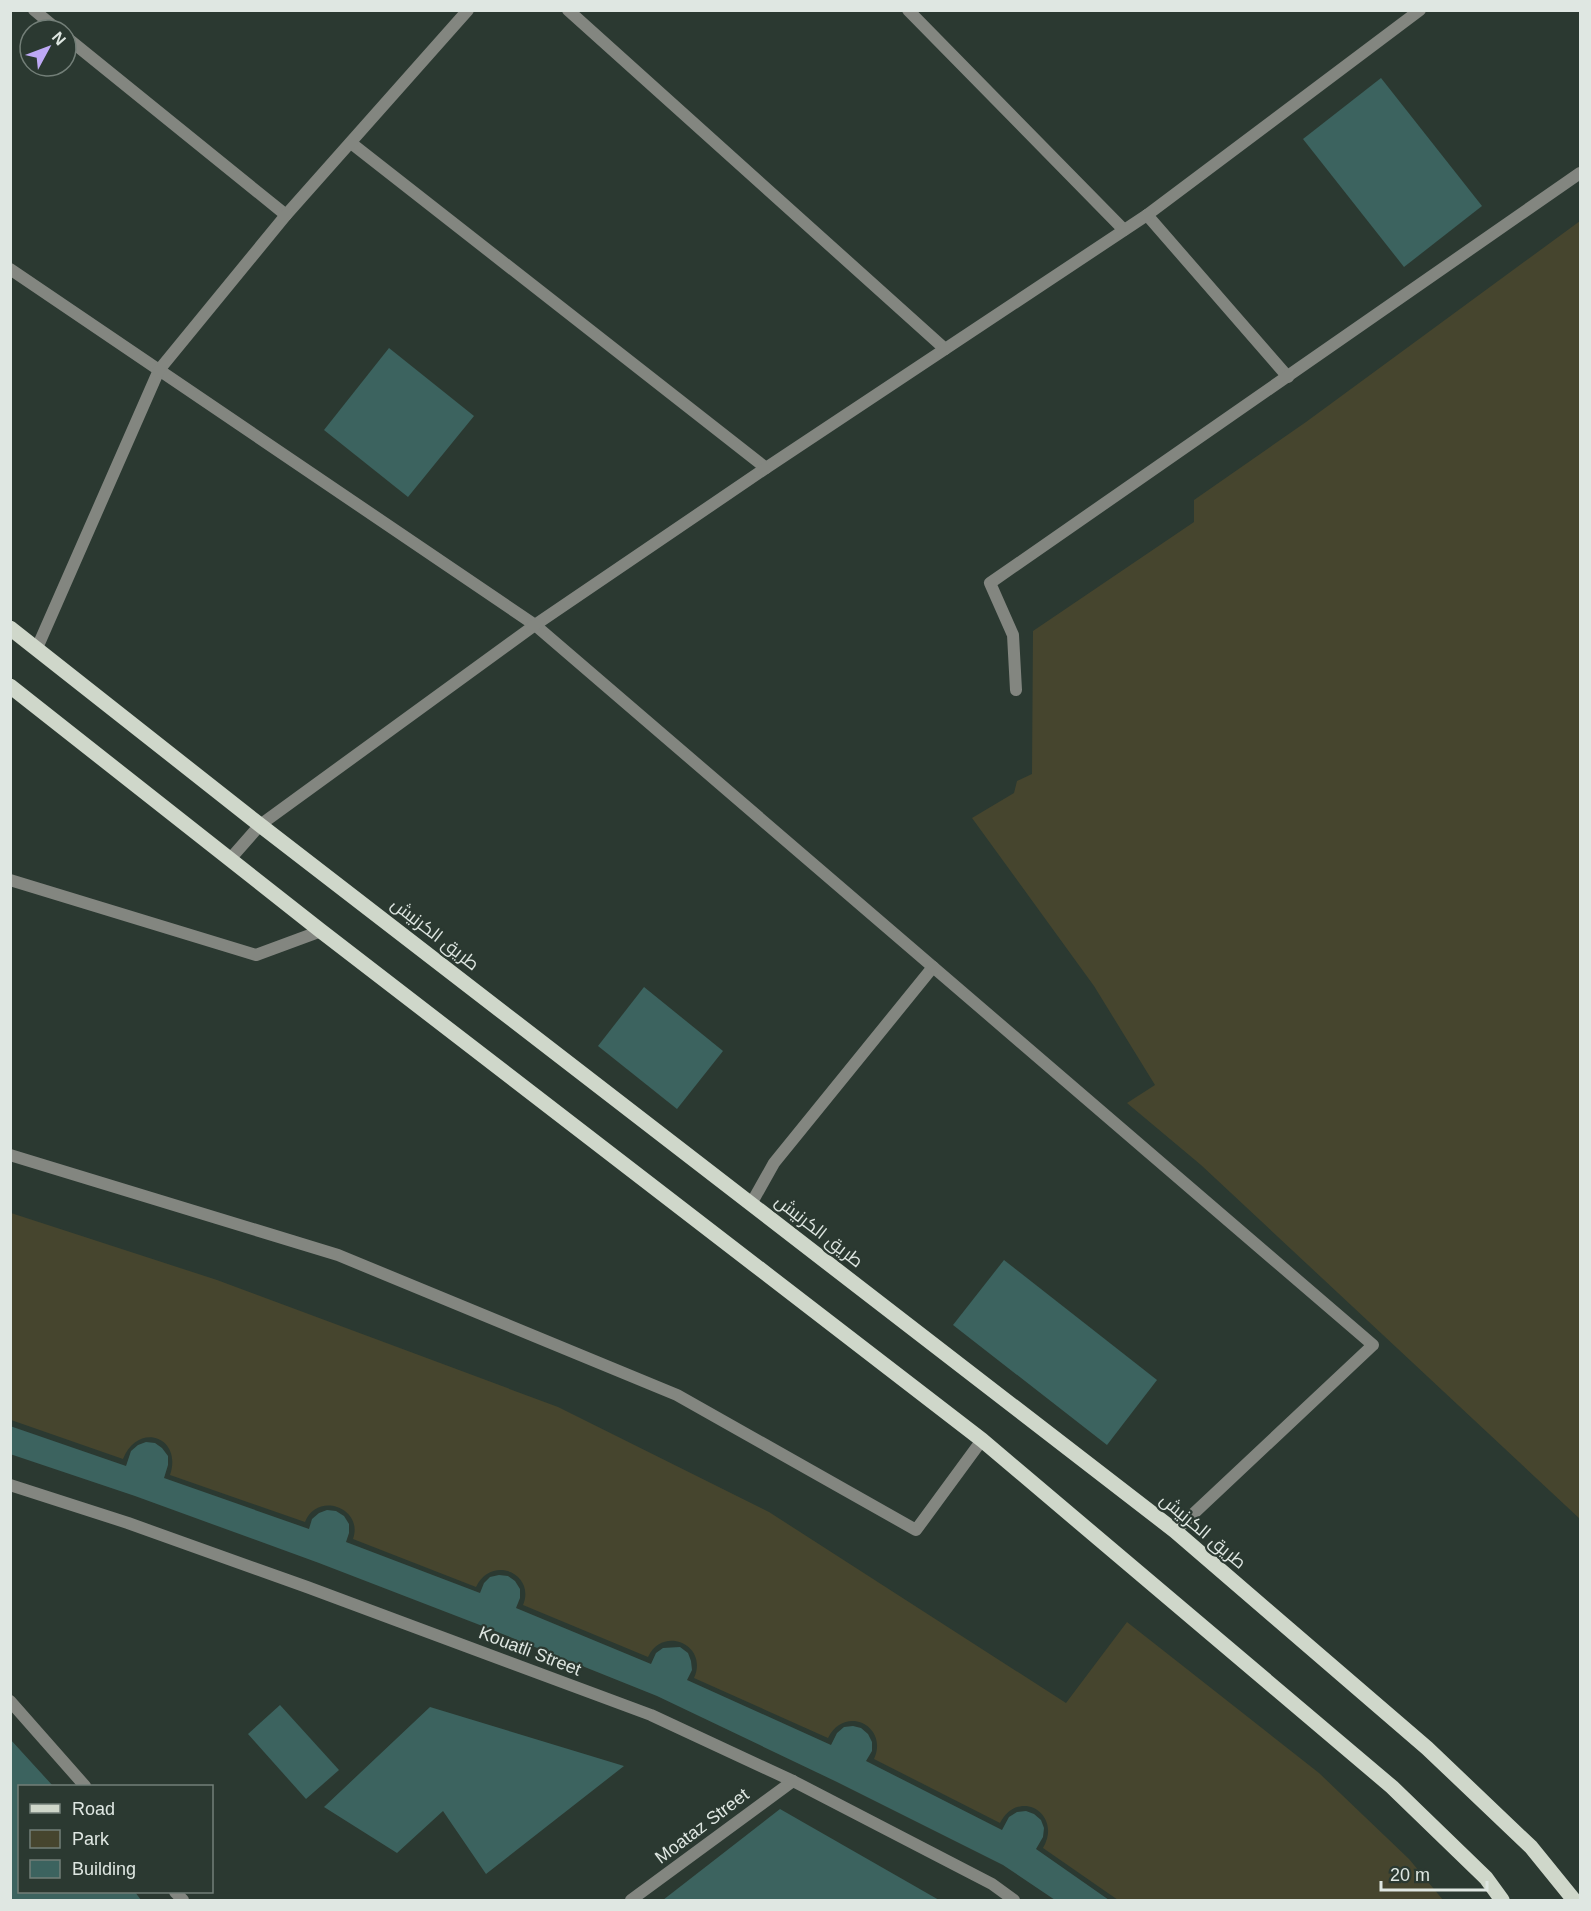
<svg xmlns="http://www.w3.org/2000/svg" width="1591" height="1911" viewBox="0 0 1591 1911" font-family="Arial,Cairo,sans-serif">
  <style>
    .green { fill: #46452e }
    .building { fill: #3c635f }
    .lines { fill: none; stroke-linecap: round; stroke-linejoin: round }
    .service { stroke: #838680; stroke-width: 12 }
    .minor { stroke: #838680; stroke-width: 12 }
    .tertiary { stroke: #838680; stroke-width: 12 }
    .primary { stroke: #cfd7ca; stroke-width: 15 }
    .labels { text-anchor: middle; stroke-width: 4.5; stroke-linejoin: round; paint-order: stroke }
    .street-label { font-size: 18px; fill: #dfe7e2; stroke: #2b3931 }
  </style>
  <rect width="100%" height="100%" fill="#2b3931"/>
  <g class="green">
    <polygon points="1580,221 1580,1519 1201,1165 1127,1103 1155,1085 1094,986 972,818 1014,793 1017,781 1032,774 1033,631 1194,522 1194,500 1306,422"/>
    <path d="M11 1213 217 1280 558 1407 769 1512 1066 1703 1127 1622 1319 1773 1409 1859 1443 1900H1118L1043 1848C1063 1814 1019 1787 1000 1823L874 1759C889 1726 845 1704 828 1738L694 1678C709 1645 663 1625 648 1657L523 1605C536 1574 492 1554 476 1587L353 1539C364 1508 317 1491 305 1522L170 1475C183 1437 138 1421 123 1459L11 1420Z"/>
  </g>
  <g class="building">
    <polygon points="1381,78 1482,206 1404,267 1303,139"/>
    <polygon points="389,348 474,416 408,497 324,430"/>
    <polygon points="644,987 723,1051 677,1109 598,1046"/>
    <polygon points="1004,1260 1157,1380 1107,1445 953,1325"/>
    <polygon points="10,1426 126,1466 131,1451 138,1445 146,1442 155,1443 162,1448 168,1456 168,1465 164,1478 309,1529 312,1519 319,1513 327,1510 336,1511 344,1516 349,1524 349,1533 346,1542 480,1593 484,1583 490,1577 499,1575 508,1576 515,1581 520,1589 520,1598 516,1608 651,1664 656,1653 663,1648 680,1647 688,1653 691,1661 692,1670 687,1680 831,1745 837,1733 844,1727 853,1726 861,1728 868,1734 872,1742 872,1751 866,1761 1002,1830 1009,1817 1017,1812 1026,1811 1034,1814 1041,1820 1044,1828 1043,1837 1036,1849 1109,1900 1055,1900 1003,1865 837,1782 657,1696 485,1627 319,1563 135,1496 10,1454"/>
    <polygon points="280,1705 339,1770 306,1799 248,1734"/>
    <polygon points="430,1707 624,1766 486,1874 443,1811 397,1853 324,1807"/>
    <polygon points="10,1739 53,1786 20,1786 20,1892 135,1892 141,1900 10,1900"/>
    <polygon points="780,1809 939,1900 663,1900"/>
  </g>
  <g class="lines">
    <polyline class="service" points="751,1204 774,1163 933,967"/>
    <g class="minor">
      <polyline points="34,10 58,30"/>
      <polyline points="568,10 945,349"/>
      <polyline points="908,10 1124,230"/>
      <polyline points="66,37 286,215"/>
      <polyline points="351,143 766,468"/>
      <polyline points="1147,215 1288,377"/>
      <polyline points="10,269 535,625 1373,1345 1175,1531"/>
      <polyline points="37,648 159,370 286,215 468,10"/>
      <polyline points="1016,690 1013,635 990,583 1580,173"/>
      <polyline points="231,858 260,825 535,625 766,468 1147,215 1420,10"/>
      <polyline points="10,880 256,955 321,931"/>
      <polyline points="10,1155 338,1255 677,1395 916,1530 982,1440"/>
      <polyline points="10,1701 85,1786"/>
      <polyline points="175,1892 183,1900"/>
    </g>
    <g class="tertiary">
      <polyline points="10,1485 128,1523 307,1587 651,1715 793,1781 992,1884 1014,1900"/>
      <polyline points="631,1900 793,1781"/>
    </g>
    <g class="primary">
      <polyline points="10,628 260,825 1175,1531 1427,1748 1531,1847 1574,1900"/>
      <polyline points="10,686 321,931 982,1440 1392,1787 1486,1878 1502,1900"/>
    </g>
  </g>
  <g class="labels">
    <g class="street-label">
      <text transform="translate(435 934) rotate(38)" y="6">طريق الكرنيش</text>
      <text transform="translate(819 1231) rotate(38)" y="6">طريق الكرنيش</text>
      <text transform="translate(1203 1531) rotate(40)" y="6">طريق الكرنيش</text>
      <text transform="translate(530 1651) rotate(21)" y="6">Kouatli Street</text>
      <text transform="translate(702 1826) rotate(-37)" y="6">Moataz Street</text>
    </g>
  </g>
  <rect width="1591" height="1911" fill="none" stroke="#dfe7e2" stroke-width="24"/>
  <rect x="18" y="1785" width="195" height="108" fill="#2b3931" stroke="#737f78" stroke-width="1.5"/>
  <rect x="30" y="1804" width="30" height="9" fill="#cfd7ca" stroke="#737f78" stroke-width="1.5"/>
  <text x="72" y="1815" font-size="18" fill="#dfe7e2">Road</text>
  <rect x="30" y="1830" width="30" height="18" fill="#46452e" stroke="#737f78" stroke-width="1.5"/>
  <text x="72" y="1845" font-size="18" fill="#dfe7e2">Park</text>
  <rect x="30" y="1860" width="30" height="18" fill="#3c635f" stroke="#737f78" stroke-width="1.5"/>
  <text x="72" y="1875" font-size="18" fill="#dfe7e2">Building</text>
  <g transform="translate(48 48) rotate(49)"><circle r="28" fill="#2b3931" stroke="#737f78" stroke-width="1.5"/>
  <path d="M0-4.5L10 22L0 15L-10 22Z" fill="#bea9f5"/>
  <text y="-9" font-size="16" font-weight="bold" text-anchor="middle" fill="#dfe7e2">N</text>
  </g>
  <path d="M1381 1881v9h106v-9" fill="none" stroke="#dfe7e2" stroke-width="3"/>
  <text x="1390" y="1881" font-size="18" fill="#dfe7e2" stroke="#2b3931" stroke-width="4.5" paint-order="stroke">20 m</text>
</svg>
